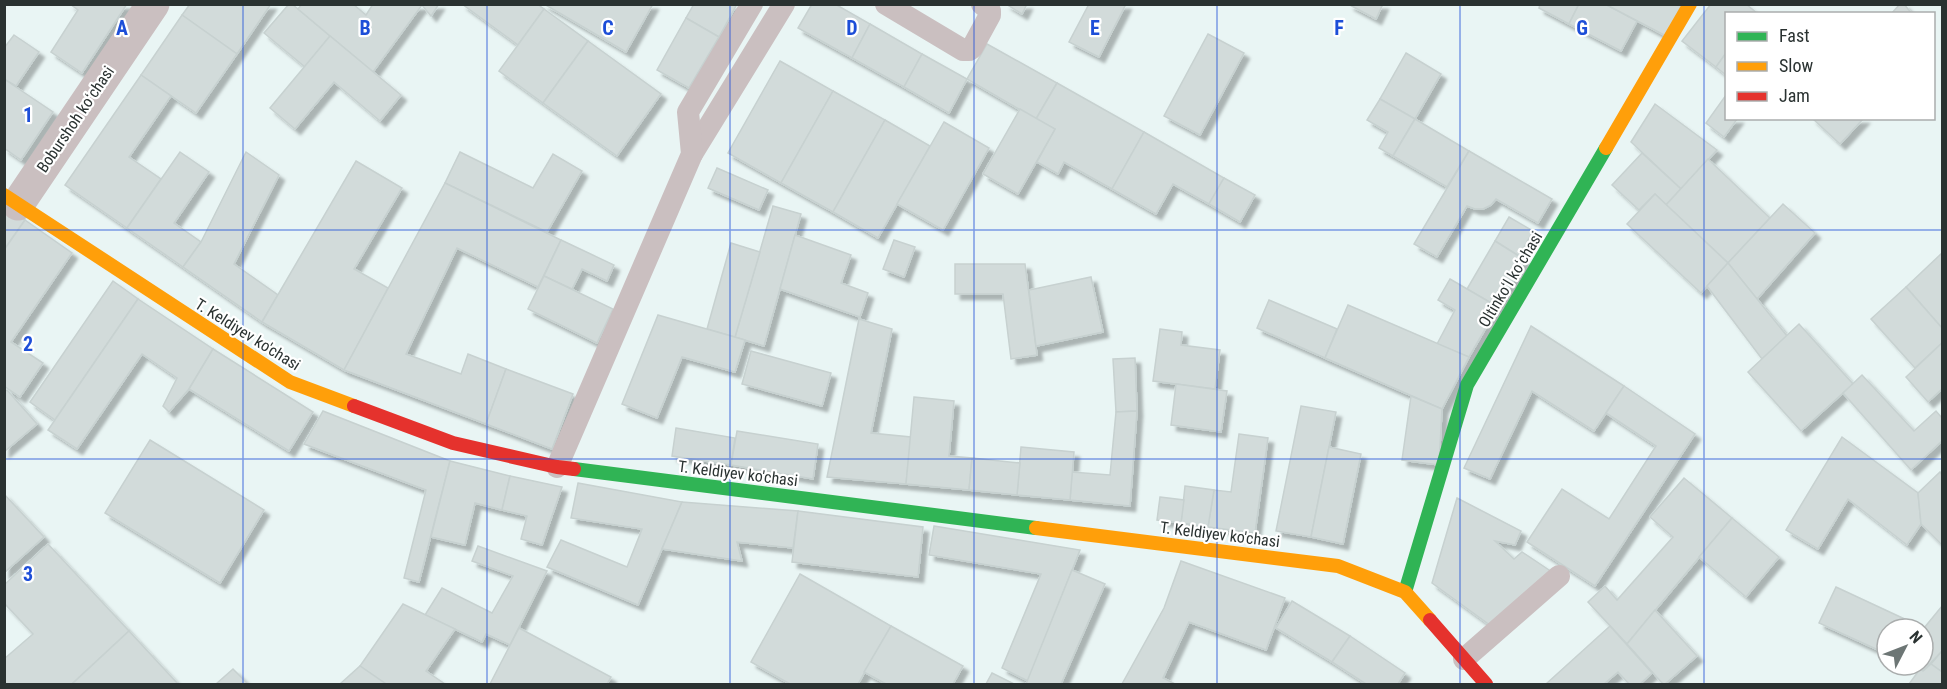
<svg xmlns="http://www.w3.org/2000/svg" width="1947" height="689" viewBox="0 0 1947 689" font-family="'Roboto Condensed',sans-serif">
  <style>
    .building { fill: #d2dbda; stroke: #c7d1d0; stroke-width: 1.5; filter: url(#shadow) }
    .lines { fill: none; stroke-linecap: round; stroke-linejoin: round }
    .lane { stroke: #cabfc0; stroke-width: 22 }
    .street { stroke: #cabfc0; stroke-width: 33 }
    .fast { stroke: #30b455; stroke-width: 14 }
    .slow { stroke: #ff9f0a; stroke-width: 14 }
    .jam { stroke: #e5322d; stroke-width: 14 }
    .grid { fill: none; stroke: #1d4ed8; stroke-width: 1.5; stroke-opacity: 0.55 }
    .labels { text-anchor: middle; stroke-width: 4.5; stroke-linejoin: round; paint-order: stroke }
    .street-label { font-size: 16px; fill: #2a3231; stroke: #fff }
    .grid-label { font-size: 20px; text-anchor: middle; font-weight: bold; fill: #1d4ed8; stroke: #fff; stroke-width: 4.5; stroke-linejoin: round; paint-order: stroke }
  </style>
  <defs>
    <filter id="shadow"><feDropShadow dx="5.5" dy="5.5" stdDeviation="1.5" flood-color="#0004"/></filter>
  </defs>
  <rect width="100%" height="100%" fill="#e9f5f4"/>
  <g class="building">
    <polygon points="70,4 127,4 82,73 51,52 78,10"/>
    <polygon points="190,4 271,4 237,54 182,15"/>
    <polygon points="289,4 292,4 330,36 305,67 264,33"/>
    <polygon points="302,4 353,4 366,15 373,4 422,5 373,72 298,9"/>
    <polygon points="421,4 439,4 431,16"/>
    <polygon points="462,4 537,4 544,9 518,45"/>
    <polygon points="544,4 653,4 626,52"/>
    <polygon points="694,4 737,4 719,37 686,18"/>
    <polygon points="812,4 835,4 870,24 852,58 798,28"/>
    <polygon points="1006,4 1027,4 1022,14"/>
    <polygon points="1089,4 1126,4 1099,57 1069,42"/>
    <polygon points="1348,4 1383,4 1376,19"/>
    <polygon points="1540,4 1579,4 1569,24 1539,8"/>
    <polygon points="1579,4 1605,4 1637,21 1621,51 1569,24"/>
    <polygon points="1605,4 1682,4 1666,36"/>
    <polygon points="1711,4 1746,4 1758,14 1726,14 1726,53 1716,67 1682,41"/>
    <polygon points="1900,4 1904,4 1912,14 1891,14"/>
    <polygon points="544,9 588,41 543,103 499,71"/>
    <polygon points="182,15 237,54 196,113 141,75"/>
    <polygon points="686,18 719,37 689,88 657,70"/>
    <polygon points="870,24 922,54 904,87 852,58"/>
    <polygon points="1208,34 1244,53 1200,135 1164,116"/>
    <polygon points="14,35 39,52 16,86 4,79 4,48"/>
    <polygon points="330,36 401,95 380,121 334,82 295,129 270,108"/>
    <polygon points="588,41 661,94 617,156 543,103"/>
    <polygon points="987,44 1057,83 1036,119 967,79"/>
    <polygon points="1406,53 1441,74 1415,119 1380,99"/>
    <polygon points="1726,53 1726,75 1716,67"/>
    <polygon points="922,54 967,79 949,113 904,87"/>
    <polygon points="780,61 833,91 781,183 728,153"/>
    <polygon points="141,75 171,96 129,157 161,179 127,228 65,185"/>
    <polygon points="4,79 53,112 21,160 4,148"/>
    <polygon points="1057,83 1144,132 1112,189 1064,162 1058,174 1037,162 1055,129 1036,119"/>
    <polygon points="833,91 885,120 833,212 781,183"/>
    <polygon points="1726,95 1726,118 1738,118 1724,137 1706,123"/>
    <polygon points="1380,99 1415,119 1393,156 1379,148 1388,132 1367,120"/>
    <polygon points="1655,104 1717,150 1681,189 1631,142"/>
    <polygon points="1020,109 1055,129 1018,194 983,174"/>
    <polygon points="1812,118 1864,118 1840,144"/>
    <polygon points="1415,119 1469,151 1447,187 1393,156"/>
    <polygon points="885,120 930,146 878,238 833,212"/>
    <polygon points="944,122 989,148 943,230 897,204"/>
    <polygon points="1144,132 1224,178 1209,204 1173,184 1156,214 1112,189"/>
    <polygon points="1469,151 1552,199 1538,223 1496,199 1491,205 1483,209 1475,209 1467,206 1437,257 1414,244"/>
    <polygon points="180,152 209,172 174,223 201,242 183,267 127,228"/>
    <polygon points="246,152 279,175 234,264 278,295 262,322 183,267 201,242"/>
    <polygon points="460,152 533,188 553,154 582,171 547,232 445,183"/>
    <polygon points="1642,153 1681,189 1666,205 1655,194 1639,210 1612,185"/>
    <polygon points="1708,159 1770,218 1728,263 1666,205"/>
    <polygon points="356,161 402,188 354,269 388,288 344,370 262,322"/>
    <polygon points="717,168 768,190 759,210 708,188"/>
    <polygon points="1224,178 1255,195 1240,222 1209,204"/>
    <polygon points="445,183 561,240 538,287 457,248 406,354 461,374 468,354 506,369 486,424 344,370"/>
    <polygon points="1655,194 1728,263 1701,293 1627,224"/>
    <polygon points="1783,204 1815,233 1757,299 1728,263"/>
    <polygon points="773,206 801,214 764,346 735,337"/>
    <polygon points="4,207 25,220 4,250"/>
    <polygon points="1509,217 1533,231 1519,256 1495,241"/>
    <polygon points="25,220 72,253 11,342 43,363 20,397 4,386 4,250"/>
    <polygon points="795,235 851,255 841,283 868,293 860,317 780,289"/>
    <polygon points="561,240 614,265 607,281 582,269 572,289 544,276"/>
    <polygon points="894,240 915,247 904,277 883,269"/>
    <polygon points="1495,241 1525,260 1498,307 1467,289"/>
    <polygon points="731,243 760,252 735,337 707,329"/>
    <polygon points="1942,253 1942,328 1906,287"/>
    <polygon points="1728,263 1787,336 1762,359 1707,286"/>
    <polygon points="955,264 1025,264 1037,355 1011,359 1003,294 955,294"/>
    <polygon points="544,276 613,309 597,343 528,309"/>
    <polygon points="1091,277 1103,332 1036,346 1029,290"/>
    <polygon points="1450,279 1498,307 1469,357 1437,344 1455,310 1438,300"/>
    <polygon points="113,281 138,299 55,420 30,402"/>
    <polygon points="1906,287 1942,328 1942,343 1915,368 1871,319"/>
    <polygon points="138,299 213,349 189,389 169,412 163,406 177,378 142,354 77,449 48,430"/>
    <polygon points="1269,300 1337,329 1325,358 1257,328"/>
    <polygon points="1348,305 1469,357 1442,409 1325,358"/>
    <polygon points="658,315 745,340 735,372 682,357 657,418 622,404"/>
    <polygon points="859,319 892,329 871,433 911,437 906,484 827,477"/>
    <polygon points="1799,324 1853,384 1801,431 1748,372"/>
    <polygon points="1531,326 1624,386 1594,431 1532,391 1490,479 1464,468"/>
    <polygon points="1160,329 1182,332 1181,345 1220,350 1215,389 1153,381"/>
    <polygon points="1942,343 1942,389 1928,402 1906,377"/>
    <polygon points="213,349 313,412 289,451 189,389"/>
    <polygon points="751,351 831,373 822,406 742,384"/>
    <polygon points="1135,358 1137,411 1116,412 1113,359"/>
    <polygon points="506,369 573,394 552,449 486,424"/>
    <polygon points="1862,375 1914,431 1936,411 1942,418 1942,441 1911,470 1843,393"/>
    <polygon points="1176,384 1227,391 1221,432 1171,425"/>
    <polygon points="1624,386 1695,434 1595,586 1527,542 1562,489 1609,519 1656,446 1606,413"/>
    <polygon points="7,390 37,424 4,452 4,392"/>
    <polygon points="1411,396 1442,409 1439,465 1402,460"/>
    <polygon points="914,397 954,401 949,456 972,458 969,490 906,484"/>
    <polygon points="1301,406 1336,412 1311,537 1276,531"/>
    <polygon points="323,411 450,461 419,582 404,578 426,490 304,444"/>
    <polygon points="1137,411 1130,506 1070,500 1072,472 1110,475 1116,412"/>
    <polygon points="676,428 735,438 731,465 672,456"/>
    <polygon points="737,431 818,444 813,479 731,465"/>
    <polygon points="1239,434 1268,438 1255,533 1208,527 1214,490 1231,492"/>
    <polygon points="1842,437 1918,493 1921,524 1907,545 1848,499 1818,549 1786,530"/>
    <polygon points="150,440 264,510 220,583 105,513"/>
    <polygon points="1021,447 1074,452 1070,500 1017,495"/>
    <polygon points="1329,447 1361,454 1343,544 1311,537"/>
    <polygon points="972,458 1020,463 1017,495 969,490"/>
    <polygon points="450,461 510,476 502,510 475,503 465,545 431,537"/>
    <polygon points="1940,472 1942,475 1942,545 1921,524 1918,493"/>
    <polygon points="510,476 562,487 542,545 521,539 527,516 502,510"/>
    <polygon points="1684,478 1732,518 1627,644 1588,602 1605,586 1617,600 1673,537 1650,517"/>
    <polygon points="578,483 682,502 638,605 547,567 561,540 627,567 642,529 571,518"/>
    <polygon points="1185,486 1214,490 1208,527 1181,523"/>
    <polygon points="4,494 44,537 4,573"/>
    <polygon points="1160,497 1184,500 1181,523 1157,520"/>
    <polygon points="1457,498 1521,531 1515,545 1495,541 1514,559 1522,552 1555,574 1494,628 1432,583"/>
    <polygon points="682,502 798,511 793,548 737,542 742,561 662,549"/>
    <polygon points="798,511 923,527 918,577 792,562"/>
    <polygon points="1732,518 1779,557 1746,597 1699,557"/>
    <polygon points="934,526 1080,550 1028,681 1002,668 1041,574 929,555"/>
    <polygon points="48,544 129,631 72,684 4,684 4,659 33,634 4,603 4,585"/>
    <polygon points="478,546 547,571 510,645 486,634 482,642 425,615 442,588 492,613 513,576 472,561"/>
    <polygon points="1181,561 1285,598 1266,650 1189,622 1163,678 1175,684 1122,684 1164,608"/>
    <polygon points="1072,570 1105,584 1061,684 1026,684"/>
    <polygon points="800,574 891,626 858,684 790,684 751,662"/>
    <polygon points="1836,587 1924,628 1942,606 1942,651 1923,671 1911,665 1923,665 1923,629 1887,629 1887,654 1819,623"/>
    <polygon points="1292,601 1350,636 1332,662 1276,628"/>
    <polygon points="403,604 455,629 426,671 445,684 386,684 360,666"/>
    <polygon points="1655,610 1697,656 1665,684 1663,684 1627,644"/>
    <polygon points="891,626 963,666 953,684 886,684 864,672"/>
    <polygon points="1610,626 1652,673 1640,684 1629,684 1618,672 1604,684 1546,684"/>
    <polygon points="519,628 611,677 607,684 490,684"/>
    <polygon points="129,631 178,684 72,684"/>
    <polygon points="1350,636 1405,673 1398,684 1366,684 1332,662"/>
    <polygon points="1942,651 1942,672 1931,664"/>
    <polygon points="1931,664 1942,672 1942,684 1909,684 1920,669 1923,671"/>
    <polygon points="360,666 386,684 340,684"/>
    <polygon points="233,669 248,684 216,684"/>
    <polygon points="992,673 1014,684 986,684"/>
  </g>
  <g class="lines">
    <g class="lane">
      <polyline points="886,4 963,50 969,50 972,48 990,15 990,11 982,4"/>
      <polyline points="692,154 784,4"/>
      <polyline points="557,467 692,154 688,112 752,4"/>
      <polyline points="1464,659 1559,576"/>
    </g>
    <polyline class="street" points="18,204 153,4"/>
    <g class="fast">
      <polyline points="574,469 1036,528"/>
      <polyline points="1405,592 1467,385 1606,148"/>
    </g>
    <g class="slow">
      <polyline points="1606,148 1690,4"/>
      <polyline points="4,195 290,382 354,406"/>
      <polyline points="1036,528 1338,566 1405,592 1430,620"/>
    </g>
    <g class="jam">
      <polyline points="354,406 453,443 557,467 574,469"/>
      <polyline points="1430,620 1486,684"/>
    </g>
  </g>
  <path class="grid" d="M243 4V684M487 4V684M730 4V684M974 4V684M1217 4V684M1460 4V684M1704 4V684M4 230H1942M4 459H1942"/>
  <g class="labels">
    <g class="street-label">
      <text transform="translate(75 119) rotate(-56)" y="6">Boburshoh koʻchasi</text>
      <text transform="translate(1510 279) rotate(-59)" y="6">Oltinkoʻl koʻchasi</text>
      <text transform="translate(248 334) rotate(32)" y="6">T. Keldiyev ko'chasi</text>
      <text transform="translate(738 473) rotate(7)" y="6">T. Keldiyev ko'chasi</text>
      <text transform="translate(1220 534) rotate(7)" y="6">T. Keldiyev ko'chasi</text>
    </g>
  </g>
  <g class="grid-label">
    <text x="122" y="35">A</text>
    <text x="365" y="35">B</text>
    <text x="608" y="35">C</text>
    <text x="852" y="35">D</text>
    <text x="1095" y="35">E</text>
    <text x="1339" y="35">F</text>
    <text x="1582" y="35">G</text>
    <text x="28" y="122">1</text>
    <text x="28" y="351">2</text>
    <text x="28" y="581">3</text>
  </g>
  <rect width="1947" height="689" fill="none" stroke="#2a3231" stroke-width="12"/>
  <rect x="1725" y="12" width="210" height="108" fill="#ffffff" stroke="#aaadad" stroke-width="1.5"/>
  <rect x="1737" y="32" width="30" height="9" fill="#30b455" stroke="#aaadad" stroke-width="1.5"/>
  <text x="1779" y="42" font-size="18" fill="#2a3231">Fast</text>
  <rect x="1737" y="62" width="30" height="9" fill="#ff9f0a" stroke="#aaadad" stroke-width="1.5"/>
  <text x="1779" y="72" font-size="18" fill="#2a3231">Slow</text>
  <rect x="1737" y="92" width="30" height="9" fill="#e5322d" stroke="#aaadad" stroke-width="1.5"/>
  <text x="1779" y="102" font-size="18" fill="#2a3231">Jam</text>
  <g transform="translate(1905 647) rotate(48)"><circle r="28" fill="#ffffff" stroke="#aaadad" stroke-width="1.5"/>
  <path d="M0-4.5L10 22L0 15L-10 22Z" fill="#6d7675"/>
  <text y="-9" font-size="16" font-weight="bold" text-anchor="middle" fill="#2a3231">N</text>
  </g>
</svg>
